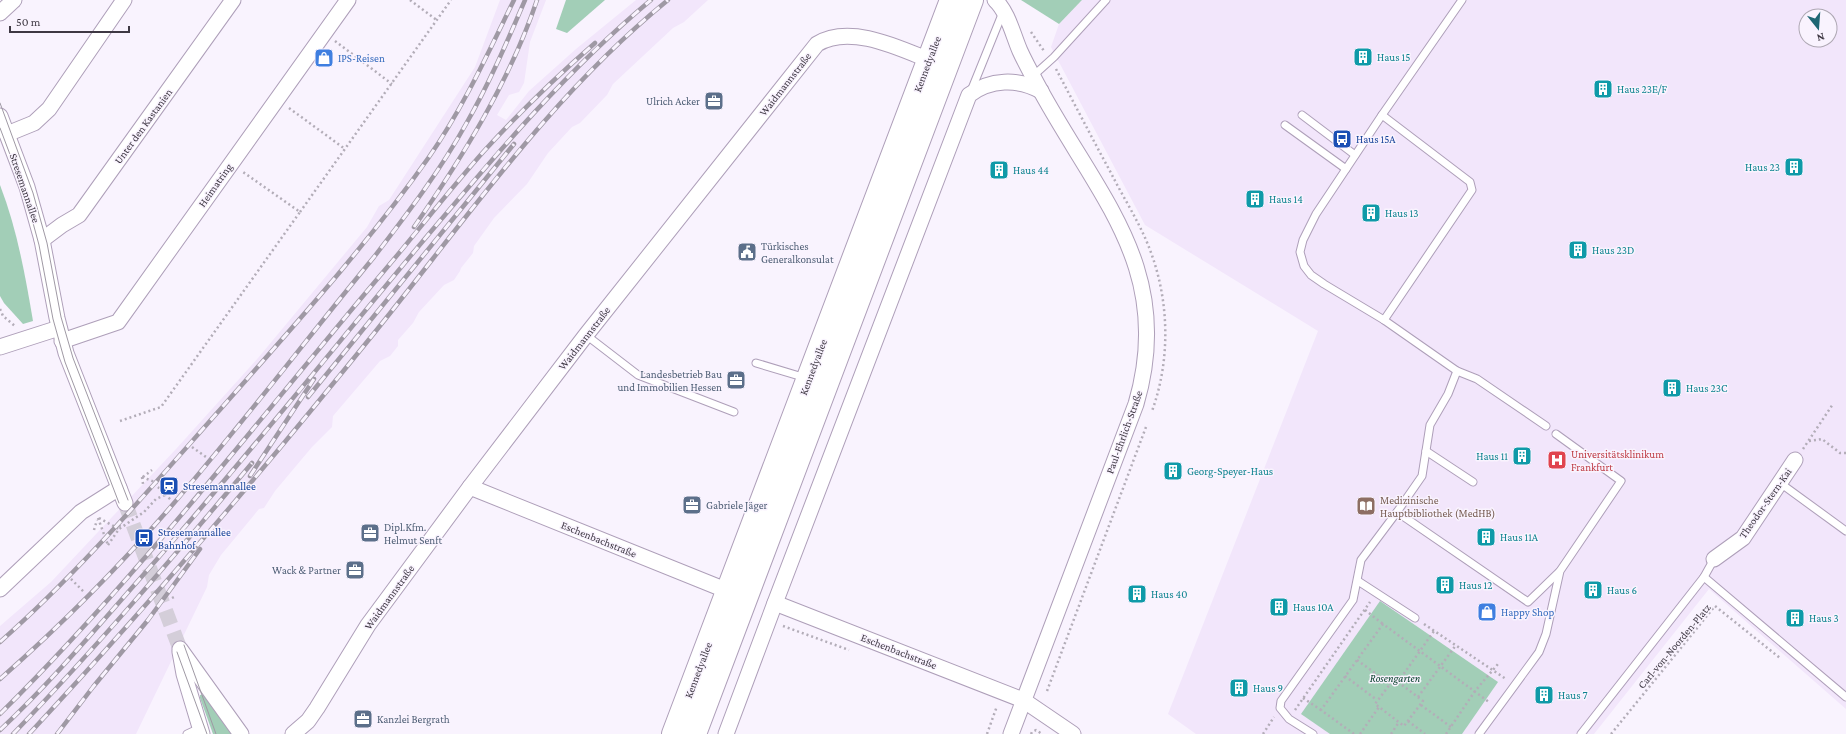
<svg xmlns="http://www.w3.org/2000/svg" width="1846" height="734" viewBox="0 0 1846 734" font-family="'Crimson Pro',serif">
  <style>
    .built { fill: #f2e6fb; fill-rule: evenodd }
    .green { fill: #a2ceb7 }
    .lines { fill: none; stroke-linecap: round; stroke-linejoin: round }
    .minor-tunnel { stroke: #d4ced9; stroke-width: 15; stroke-dasharray: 15 8; stroke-linecap: butt }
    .service-casing { stroke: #ae9fb9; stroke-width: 9 }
    .minor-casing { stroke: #ae9fb9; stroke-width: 17 }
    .primary-casing { stroke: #ae9fb9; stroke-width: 24 }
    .path { stroke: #b3adb8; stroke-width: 2.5; stroke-dasharray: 2 3; stroke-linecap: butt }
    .service { stroke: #fff; stroke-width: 7 }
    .minor { stroke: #fff; stroke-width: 15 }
    .primary { stroke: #fff; stroke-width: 22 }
    .tram { stroke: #9f99a4; stroke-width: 1 }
    .rail-casing { stroke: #9f99a4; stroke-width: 4.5 }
    .rail { stroke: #f9f3fe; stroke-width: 3; stroke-dasharray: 9; stroke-linecap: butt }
    .labels { text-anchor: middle; stroke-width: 3; stroke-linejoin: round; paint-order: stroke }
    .culture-label { font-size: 11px; fill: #0d838f; stroke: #f9f3fe; text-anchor: start }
    .shop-label { font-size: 11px; fill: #366cbe; stroke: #f9f3fe; text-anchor: start }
    .street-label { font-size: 11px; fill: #3e3843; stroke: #f9f3fe }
    .service-label { font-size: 11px; fill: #4e5e75; stroke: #f9f3fe; text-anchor: start }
    .transit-label { font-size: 11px; fill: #164399; stroke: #f9f3fe; text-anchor: start }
    .health-label { font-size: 11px; fill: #be3a42; stroke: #f9f3fe; text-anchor: start }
    .education-label { font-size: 11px; fill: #785e54; stroke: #f9f3fe; text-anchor: start }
    .park-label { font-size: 11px; font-style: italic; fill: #003c26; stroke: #f9f3fe }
  </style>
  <rect width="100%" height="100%" fill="#f9f3fe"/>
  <g class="built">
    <polygon points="500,0 546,0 530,42 524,83 519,92 509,95 497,115 506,120 529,91 576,49 636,0 708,0 684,22 673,28 613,84 607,95 580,123 572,127 548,153 527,184 494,218 474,246 473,253 461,268 460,271 454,280 444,285 419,312 413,323 398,340 398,346 390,356 380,361 333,416 332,427 312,447 275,491 264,508 259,509 221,555 209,575 207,587 136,734 0,734 0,626 51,582 176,449 258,358 367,227 379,206 389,200 475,67"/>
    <path d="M1082 0H1846V709L1709 589 1594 734H1196L1168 714 1318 331 1145 225 1051 47 1059 24ZM1806 16H1830V40H1806Z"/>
  </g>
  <g class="green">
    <polygon points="566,0 605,0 567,33 556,29"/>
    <polygon points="1021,0 1082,0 1059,24"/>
    <path d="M0 185C17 229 25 274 33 321L23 324 4 303 0 296Z"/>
    <polygon points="1380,601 1498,682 1462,734 1330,734 1301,714"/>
    <polygon points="207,694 236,734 213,734 200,698 200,695"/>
  </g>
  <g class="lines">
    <polyline class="minor-tunnel" points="125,503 180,649"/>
    <g class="service-casing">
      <g id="service">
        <polyline points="1462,0 1382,115 1316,214 1303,240 1300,252 1304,266 1311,275 1324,284 1384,320 1457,371 1477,379 1546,426"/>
        <polyline points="1033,76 1054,57 1106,0"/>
        <polyline points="971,91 1003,12"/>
        <polyline points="1302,115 1355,155"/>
        <polyline points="1382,115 1470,182 1472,190 1384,320"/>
        <polyline points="1285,125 1346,169"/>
        <polyline points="586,335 638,375 734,412"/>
        <polyline points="756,363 806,378"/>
        <polyline points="1457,371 1448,394 1430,425 1422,476 1397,512 1528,602 1559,572"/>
        <polyline points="1426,451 1473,482"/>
        <polyline points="1780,483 1846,531"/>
        <polyline points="1704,577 1846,697"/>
        <polyline points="1358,581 1415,618"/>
        <polyline points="187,734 200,728"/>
        <polyline points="1313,734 1289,719 1280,708 1281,701 1353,600 1361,560 1397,512"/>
        <polyline points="1479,734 1539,652 1546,634 1560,571 1621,481 1556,434"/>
        <polyline points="1581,734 1704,577 1714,559"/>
      </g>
    </g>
    <g class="minor-casing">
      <g id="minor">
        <path d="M995 0C1008 12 1013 35 1020 51 1025 62 1031 73 1037 84 1096 195 1176 268 1136 404L1011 734"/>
        <polyline points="0,13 14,0"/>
        <polyline points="0,116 27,187 42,240 57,318 66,353 125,503"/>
        <polyline points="7,134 34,123 49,109 124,0"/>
        <polyline points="42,240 62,225 79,215 233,0"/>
        <polyline points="62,341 118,322 348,0"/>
        <polyline points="0,347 59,328"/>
        <polyline points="470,487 728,591"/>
        <polyline points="1714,559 1743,538 1795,460"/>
        <polyline points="0,589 81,512 119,488"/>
        <polyline points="775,603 1023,700 1073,734"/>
        <polyline points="180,649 241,734"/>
        <polyline points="180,652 184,674 202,734"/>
        <path d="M293 734 308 721 317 708 368 625 470 487 586 335 817 44C849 24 897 47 929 60"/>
        <path d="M726 734 775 603 969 95C990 79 1018 78 1041 91"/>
      </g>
    </g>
    <g class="primary-casing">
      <g id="primary">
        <polyline points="673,734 951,0"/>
        <polyline points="695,734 972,0"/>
      </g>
    </g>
    <g class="path">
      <polyline points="410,0 438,21"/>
      <polyline points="1031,32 1044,51"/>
      <polyline points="335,41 392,84"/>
      <path d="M1056 69C1074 103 1092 138 1111 173 1122 195 1136 217 1146 240 1169 293 1172 356 1152 411"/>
      <polyline points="289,108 345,149"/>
      <polyline points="300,212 451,0"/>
      <polyline points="0,309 3,316 15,326"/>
      <polyline points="120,421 161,407 300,212 243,172"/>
      <polyline points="1809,441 1822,439 1840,453 1846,453"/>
      <polyline points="192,447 206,457"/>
      <polyline points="1803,449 1833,404"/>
      <polyline points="142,477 160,484"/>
      <polyline points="142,477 143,484"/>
      <polyline points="143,477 152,470"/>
      <polyline points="158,487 171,500"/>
      <polyline points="98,518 108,545"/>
      <polyline points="99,518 119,529 121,518"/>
      <polyline points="94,530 97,520"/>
      <polyline points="108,545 119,529 144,512 156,499 165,495"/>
      <polyline points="71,579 85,593"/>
      <polyline points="172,598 176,596"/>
      <polyline points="1365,610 1383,624"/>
      <polyline points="153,613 158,611"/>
      <polyline points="1424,624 1506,679"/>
      <polyline points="783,626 849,650"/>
      <polyline points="1357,660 1390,684"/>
      <polyline points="1345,676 1377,700"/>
      <polygon points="1394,679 1423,701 1404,726 1375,704"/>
      <polyline points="1398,682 1434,631"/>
      <polyline points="1047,691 1146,427"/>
      <polyline points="1418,697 1456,645"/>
      <polyline points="1303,698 1321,710"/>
      <polyline points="1421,705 1451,727"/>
      <polyline points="1295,710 1370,602"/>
      <polyline points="1408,721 1425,734"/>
      <polyline points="987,734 997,706"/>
      <polyline points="1031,734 1032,732 1036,730 1042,734"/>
      <polyline points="1263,734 1274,717"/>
      <polyline points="1354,734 1321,710 1383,624 1489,702"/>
      <polyline points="1360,734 1379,707"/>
      <polyline points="1391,734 1399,722"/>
      <polyline points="1446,734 1475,691 1498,664"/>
      <polyline points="1611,734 1715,606 1780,658"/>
    </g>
    <use href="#service" class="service"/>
    <use href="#minor" class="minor"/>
    <use href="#primary" class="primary"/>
    <g class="tram">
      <polyline points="0,103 33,193 47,243 61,317 73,358 128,500"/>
      <polyline points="0,128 26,197 39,245 53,319 65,362 119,503"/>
      <polyline points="184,645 216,734"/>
      <polyline points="177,652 207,734"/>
    </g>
    <g class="rail-casing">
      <g id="rail">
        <path d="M414 227C462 158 510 81 537 0"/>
        <polyline points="308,397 514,144"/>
        <polyline points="250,476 314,379"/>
        <path d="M0 642C79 572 147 492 217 413 290 330 365 248 429 157 463 108 488 53 514 0"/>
        <path d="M0 679C59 627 116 570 168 510 239 428 305 341 374 257 407 214 440 171 466 124 489 84 507 42 525 0"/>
        <path d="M0 714C139 576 258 420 384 271 418 231 450 189 485 150 520 112 557 76 595 43"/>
        <path d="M0 730C49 684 93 632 137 582 237 469 331 351 428 235 497 153 568 69 651 0"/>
        <path d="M13 734C97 647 175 555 252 463"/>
        <path d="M29 734C148 606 261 473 371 337 465 221 551 95 668 0"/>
        <polyline points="57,734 93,687 148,620 200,549"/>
      </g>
    </g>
    <use href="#rail" class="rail"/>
  </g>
  <defs>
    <g id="building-square" transform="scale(1)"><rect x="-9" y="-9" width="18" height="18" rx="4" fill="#0f9aa8" stroke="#f9f3fe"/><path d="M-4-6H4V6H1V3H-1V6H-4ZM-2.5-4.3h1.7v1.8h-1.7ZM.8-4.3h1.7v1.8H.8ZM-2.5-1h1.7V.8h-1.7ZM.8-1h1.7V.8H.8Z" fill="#fff"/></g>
    <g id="shop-square" transform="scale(1)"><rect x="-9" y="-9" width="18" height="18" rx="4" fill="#3f7fe0" stroke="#f9f3fe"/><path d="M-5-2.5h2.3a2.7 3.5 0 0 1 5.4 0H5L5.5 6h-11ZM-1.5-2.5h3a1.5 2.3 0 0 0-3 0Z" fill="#fff"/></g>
    <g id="office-square" transform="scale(1)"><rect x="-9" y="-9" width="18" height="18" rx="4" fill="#5c6f8a" stroke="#f9f3fe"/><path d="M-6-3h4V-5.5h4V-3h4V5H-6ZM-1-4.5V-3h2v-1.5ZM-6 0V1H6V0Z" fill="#fff"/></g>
    <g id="bus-square" transform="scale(1)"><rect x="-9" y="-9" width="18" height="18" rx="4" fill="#1a4fb4" stroke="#f9f3fe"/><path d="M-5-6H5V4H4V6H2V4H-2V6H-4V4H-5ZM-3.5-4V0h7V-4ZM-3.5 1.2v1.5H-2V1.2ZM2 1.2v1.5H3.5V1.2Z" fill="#fff"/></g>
    <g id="civic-square" transform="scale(1)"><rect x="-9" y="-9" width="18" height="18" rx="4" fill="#5c6f8a" stroke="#f9f3fe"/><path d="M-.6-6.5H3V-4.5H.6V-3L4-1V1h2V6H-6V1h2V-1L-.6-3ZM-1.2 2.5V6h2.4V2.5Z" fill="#fff"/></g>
    <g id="hospital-square" transform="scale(1)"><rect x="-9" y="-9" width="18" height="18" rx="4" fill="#e0444e" stroke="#f9f3fe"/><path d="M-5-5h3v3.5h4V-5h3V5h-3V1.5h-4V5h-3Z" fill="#fff"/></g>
    <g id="station-square" transform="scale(1)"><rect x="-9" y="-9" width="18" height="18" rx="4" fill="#1a4fb4" stroke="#f9f3fe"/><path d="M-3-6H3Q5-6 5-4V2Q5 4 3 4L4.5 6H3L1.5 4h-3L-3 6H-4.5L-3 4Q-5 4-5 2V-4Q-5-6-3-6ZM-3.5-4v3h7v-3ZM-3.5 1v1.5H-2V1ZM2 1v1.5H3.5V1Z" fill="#fff"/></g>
    <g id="library-square" transform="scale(1)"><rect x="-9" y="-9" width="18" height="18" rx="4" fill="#8d6e63" stroke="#f9f3fe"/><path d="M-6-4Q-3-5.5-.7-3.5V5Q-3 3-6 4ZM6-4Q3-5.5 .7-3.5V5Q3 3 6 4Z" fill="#fff"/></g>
  </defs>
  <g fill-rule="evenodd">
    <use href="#building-square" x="1363" y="57"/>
    <use href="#shop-square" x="324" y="58"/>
    <use href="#building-square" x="1603" y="89"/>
    <use href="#office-square" x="714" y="101"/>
    <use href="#bus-square" x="1342" y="139"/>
    <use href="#building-square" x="1794" y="167"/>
    <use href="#building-square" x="999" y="170"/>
    <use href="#building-square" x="1255" y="199"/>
    <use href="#building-square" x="1371" y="213"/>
    <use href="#building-square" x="1578" y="250"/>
    <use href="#civic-square" x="747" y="252"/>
    <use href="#office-square" x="736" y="380"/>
    <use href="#building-square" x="1672" y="388"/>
    <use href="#building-square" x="1522" y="456"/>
    <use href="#hospital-square" x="1557" y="460"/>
    <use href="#building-square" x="1173" y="471"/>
    <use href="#station-square" x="169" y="486"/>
    <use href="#office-square" x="692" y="505"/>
    <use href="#library-square" x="1366" y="506"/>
    <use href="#office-square" x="370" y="533"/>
    <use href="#building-square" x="1486" y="537"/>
    <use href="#bus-square" x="144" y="538"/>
    <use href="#office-square" x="355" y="570"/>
    <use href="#building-square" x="1445" y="585"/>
    <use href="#building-square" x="1593" y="590"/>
    <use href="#building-square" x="1137" y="594"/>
    <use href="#building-square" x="1279" y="607"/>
    <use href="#shop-square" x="1487" y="612"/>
    <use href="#building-square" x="1795" y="618"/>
    <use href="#building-square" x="1239" y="688"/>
    <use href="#building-square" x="1544" y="695"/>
    <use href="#office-square" x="363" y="719"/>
  </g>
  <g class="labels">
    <g class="culture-label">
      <text x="1377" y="61">Haus 15</text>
      <text x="1617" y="93">Haus 23E/F</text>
      <text x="1780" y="171" text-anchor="end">Haus 23</text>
      <text x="1013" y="174">Haus 44</text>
      <text x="1269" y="203">Haus 14</text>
      <text x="1385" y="217">Haus 13</text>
      <text x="1592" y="254">Haus 23D</text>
      <text x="1686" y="392">Haus 23C</text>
      <text x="1508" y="460" text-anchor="end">Haus 11</text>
      <text x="1187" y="475">Georg-Speyer-Haus</text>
      <text x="1500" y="541">Haus 11A</text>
      <text x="1459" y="589">Haus 12</text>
      <text x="1607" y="594">Haus 6</text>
      <text x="1151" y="598">Haus 40</text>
      <text x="1293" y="611">Haus 10A</text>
      <text x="1809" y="622">Haus 3</text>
      <text x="1253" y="692">Haus 9</text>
      <text x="1558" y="699">Haus 7</text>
    </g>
    <g class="shop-label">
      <text x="338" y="62">IPS-Reisen</text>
      <text x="1501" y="616">Happy Shop</text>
    </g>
    <g class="street-label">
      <text transform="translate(927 64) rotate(-69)" y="4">Kennedyallee</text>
      <text transform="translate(785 84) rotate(-52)" y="4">Waidmannstraße</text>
      <text transform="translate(143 126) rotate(-54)" y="4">Unter den Kastanien</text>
      <text transform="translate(215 185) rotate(-55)" y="4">Heimatring</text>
      <text transform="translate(25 188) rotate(71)" y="4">Stresemannallee</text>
      <text transform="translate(584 338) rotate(-52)" y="4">Waidmannstraße</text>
      <text transform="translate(813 367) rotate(-69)" y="4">Kennedyallee</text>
      <text transform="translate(1124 432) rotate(-70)" y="4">Paul-Ehrlich-Straße</text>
      <text transform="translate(1765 503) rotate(-55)" y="4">Theodor-Stern-Kai</text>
      <text transform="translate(599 539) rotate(22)" y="4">Eschenbachstraße</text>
      <text transform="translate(389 597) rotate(-54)" y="4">Waidmannstraße</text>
      <text transform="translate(1674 646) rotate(-50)" y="4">Carl-von-Noorden-Platz</text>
      <text transform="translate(899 651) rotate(21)" y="4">Eschenbachstraße</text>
      <text transform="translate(698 670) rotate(-69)" y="4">Kennedyallee</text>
    </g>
    <g class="service-label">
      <text x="700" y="105" text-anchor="end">Ulrich Acker</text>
      <text x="761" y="250">Türkisches<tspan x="761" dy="13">Generalkonsulat</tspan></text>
      <text x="722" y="378" text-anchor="end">Landesbetrieb Bau<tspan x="722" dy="13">und Immobilien Hessen</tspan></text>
      <text x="706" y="509">Gabriele Jäger</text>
      <text x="384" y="531">Dipl.Kfm.<tspan x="384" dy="13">Helmut Senft</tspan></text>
      <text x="341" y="574" text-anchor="end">Wack &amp; Partner</text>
      <text x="377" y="723">Kanzlei Bergrath</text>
    </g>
    <g class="transit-label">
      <text x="1356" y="143">Haus 15A</text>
      <text x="183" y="490">Stresemannallee</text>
      <text x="158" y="536">Stresemannallee<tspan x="158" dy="13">Bahnhof</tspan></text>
    </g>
    <g class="health-label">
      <text x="1571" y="458">Universitätsklinikum<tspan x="1571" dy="13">Frankfurt</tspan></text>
    </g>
    <g class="education-label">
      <text x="1380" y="504">Medizinische<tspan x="1380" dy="13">Hauptbibliothek (MedHB)</tspan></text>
    </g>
    <g class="park-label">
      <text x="1395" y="682">Rosengarten</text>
    </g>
  </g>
  <g transform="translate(1818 28) rotate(163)"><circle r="19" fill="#f9f3fe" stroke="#aea8b3"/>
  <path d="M0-3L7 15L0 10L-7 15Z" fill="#1e6774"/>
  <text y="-6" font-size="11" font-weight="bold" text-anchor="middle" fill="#3e3843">N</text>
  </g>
  <path d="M10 26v6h119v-6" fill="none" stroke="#3e3843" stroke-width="2"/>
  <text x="16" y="26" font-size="12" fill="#3e3843" stroke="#f9f3fe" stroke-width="3" paint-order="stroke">50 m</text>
</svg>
